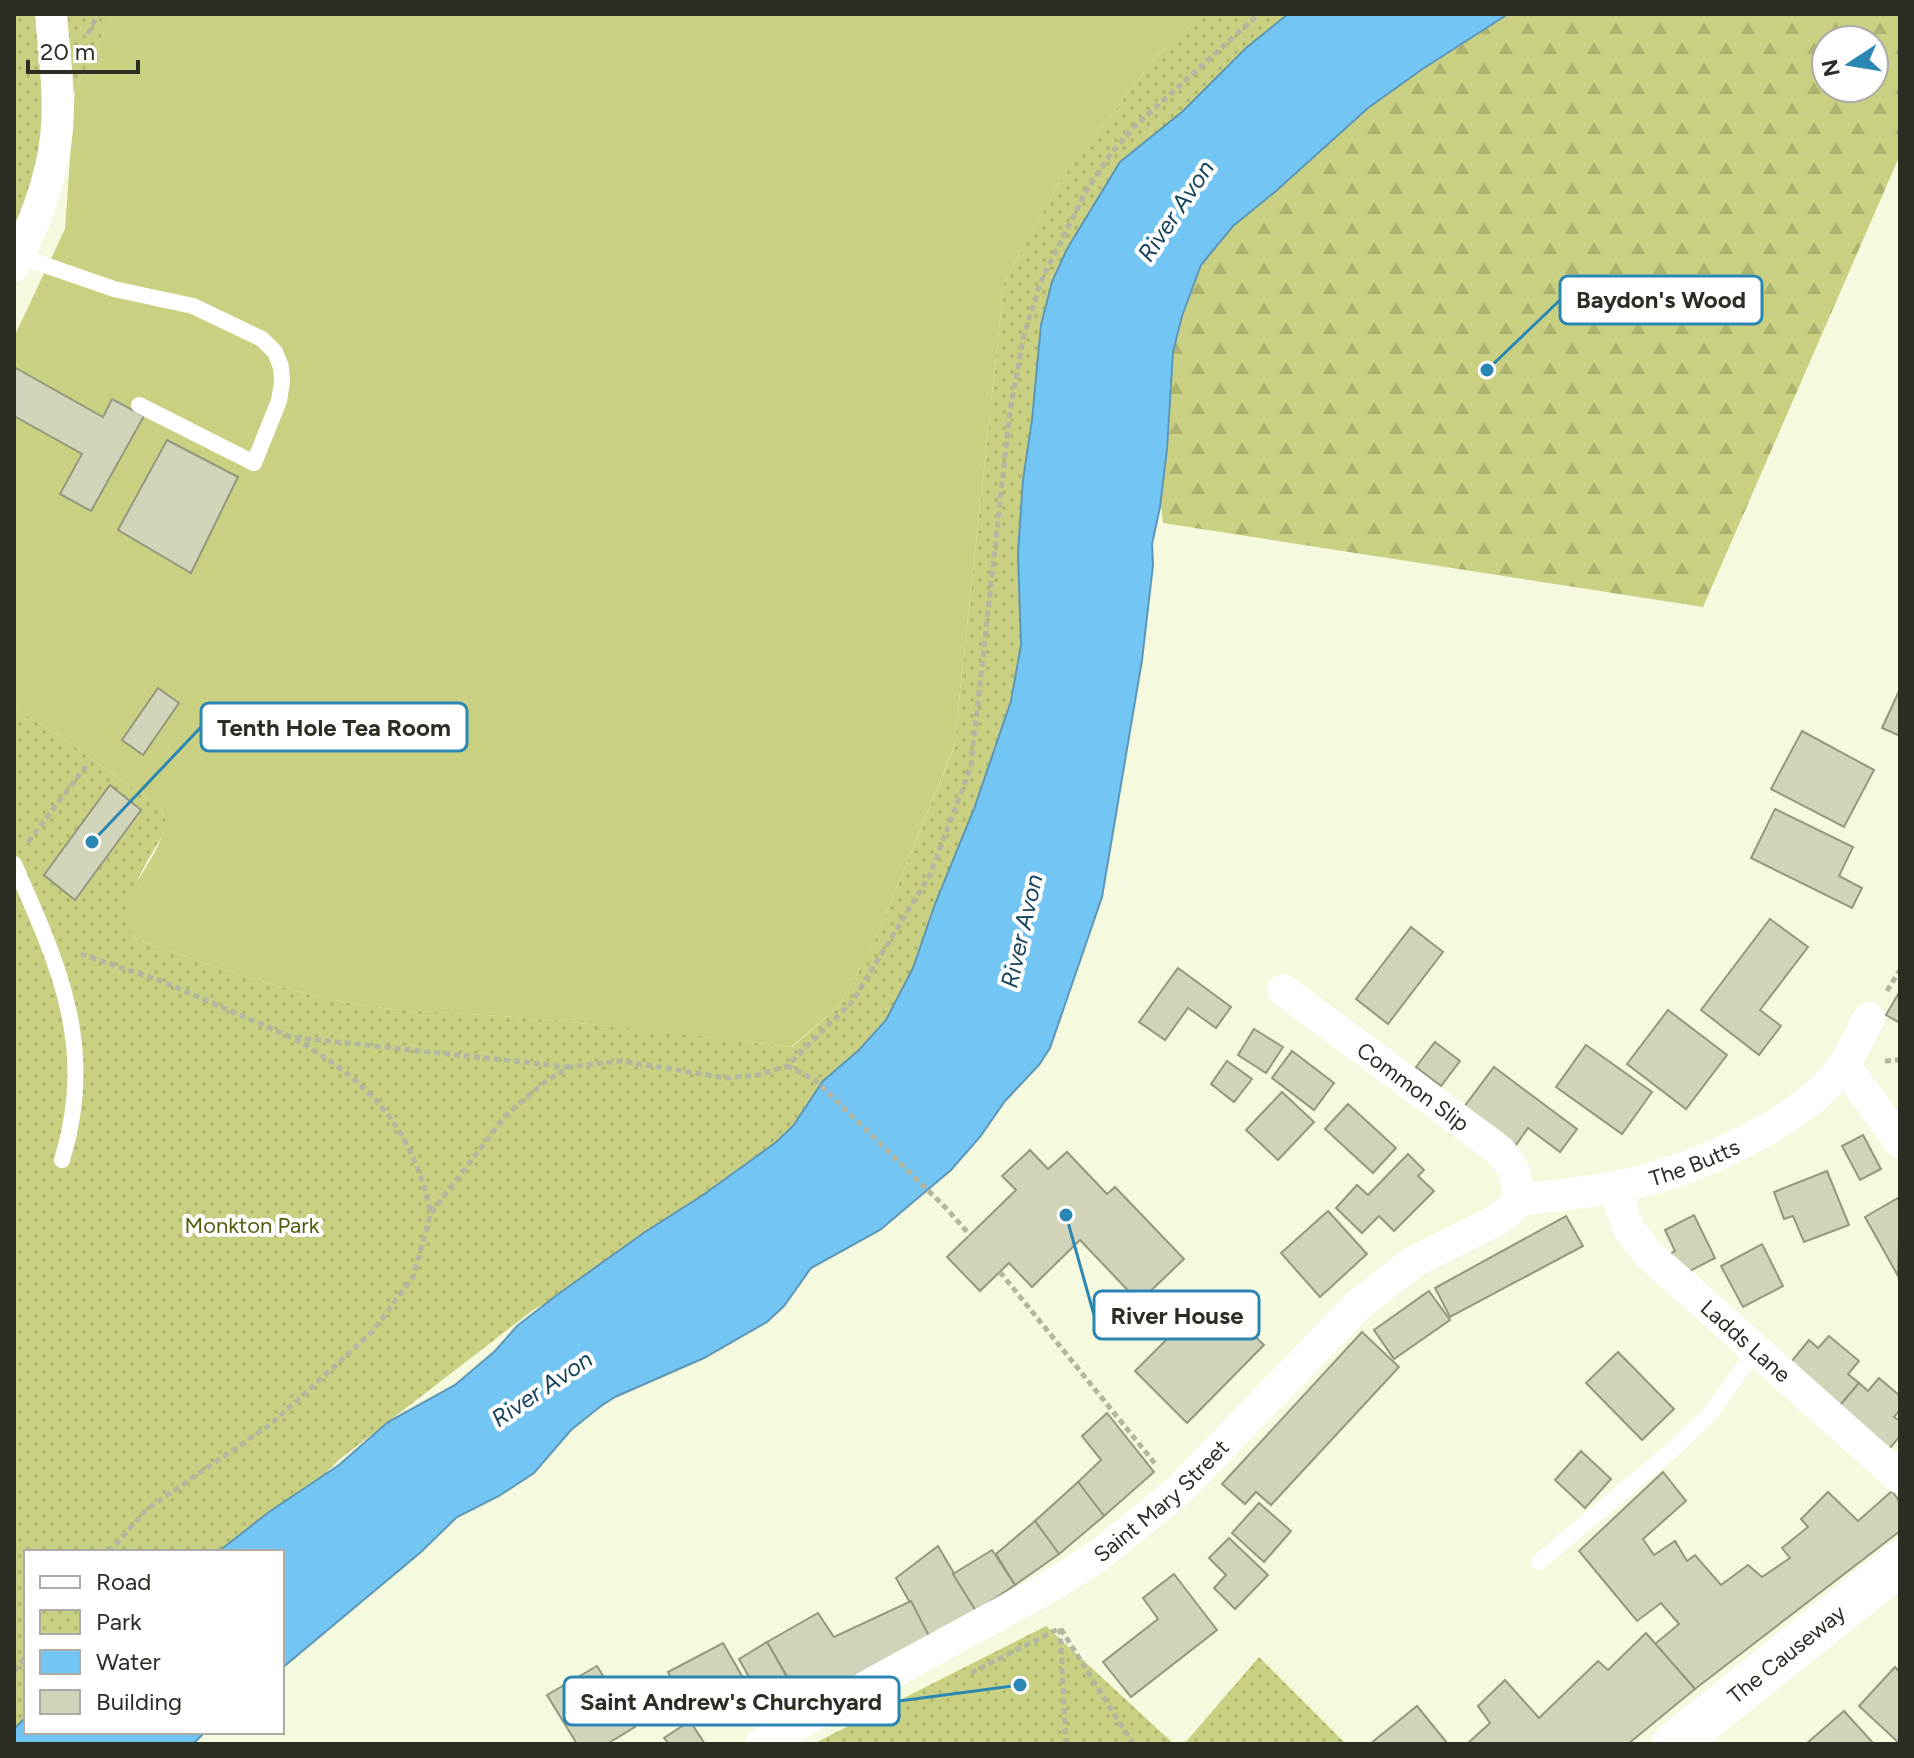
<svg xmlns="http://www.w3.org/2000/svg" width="1914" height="1758" viewBox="0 0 1914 1758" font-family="Figtree,sans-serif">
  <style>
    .green { fill: #c9d081 }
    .forest { fill: url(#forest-firs); fill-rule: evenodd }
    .park { fill: url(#park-dots) }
    .water { fill: #73c5f3; stroke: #5e97b5; stroke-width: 2 }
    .building { fill: #d1d4b9; stroke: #95987e; stroke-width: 2 }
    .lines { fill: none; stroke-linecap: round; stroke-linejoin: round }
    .path { stroke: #b3b6a0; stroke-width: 5; stroke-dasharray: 6 4; stroke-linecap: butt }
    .lane { stroke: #fff; stroke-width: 16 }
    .street { stroke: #fff; stroke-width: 32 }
    .secondary { stroke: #fff; stroke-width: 44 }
    .labels { text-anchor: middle; stroke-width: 8; stroke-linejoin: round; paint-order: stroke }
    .street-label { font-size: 22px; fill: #2c2d23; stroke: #fff }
    .park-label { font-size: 22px; fill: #575b0d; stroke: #fff }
    .water-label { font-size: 24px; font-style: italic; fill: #16445c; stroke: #fff }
    .leader { fill: none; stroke: #2a87b3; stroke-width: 3 }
    .callout-dot { fill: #2a87b3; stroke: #fff; stroke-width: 3 }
    .callout { fill: #fff; stroke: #2a87b3; stroke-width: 3 }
    .callout-label { font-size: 24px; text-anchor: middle; font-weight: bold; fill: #2c2d23 }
  </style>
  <defs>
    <pattern id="forest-firs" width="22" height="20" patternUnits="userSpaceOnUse" patternTransform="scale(2)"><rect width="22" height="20" fill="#c9d081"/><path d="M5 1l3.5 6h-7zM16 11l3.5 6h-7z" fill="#adb36f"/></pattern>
    <pattern id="park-dots" width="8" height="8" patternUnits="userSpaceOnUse" patternTransform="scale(2)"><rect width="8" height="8" fill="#c9d081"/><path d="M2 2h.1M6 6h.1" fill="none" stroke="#adb36f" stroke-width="1.8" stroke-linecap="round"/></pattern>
  </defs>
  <rect width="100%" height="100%" fill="#f5f9dd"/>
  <path class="green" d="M113 14H1202L1156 57 1058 184 1004 283 954 747 876 938 839 1006 791 1047C699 1036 607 1025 514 1017 455 1012 397 1013 339 1001 270 987 203 963 136 939 100 897 178 852 162 810L74 746 14 707V337L65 229 75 90Z"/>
  <path class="forest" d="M1473 14H1900V155L1703 607 1163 523 1155 459 1181 281 1294 126ZM1826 40H1874V88H1826Z"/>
  <g class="park">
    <polygon points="14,14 113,14 75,90 14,231"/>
    <path d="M1202 14H1312L1215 86 1027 715 934 962 802 1137 646 1247 533 1310 340 1459 243 1552H26V1732L43 1744H14V707L74 746 162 810 166 823 165 831C150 858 112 910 136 939 203 963 270 987 339 1001 397 1013 456 1012 514 1017 607 1025 699 1036 792 1047L839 1006 876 938 954 748 1004 283 1058 184 1156 57Z"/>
    <polygon points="1046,1626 1174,1744 813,1744"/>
    <polygon points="1259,1657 1346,1744 1184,1744"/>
  </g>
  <g class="water">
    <polygon points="1288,14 1508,14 1421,70 1368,108 1276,191 1233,226 1201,265 1182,316 1173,352 1167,449 1160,507 1152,544 1153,565 1142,660 1102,897 1050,1048 1039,1065 1005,1101 980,1137 951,1170 880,1230 811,1268 784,1306 767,1322 704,1358 615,1397 601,1406 571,1430 534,1473 499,1496 457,1517 421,1552 282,1668 282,1552 218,1552 269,1512 339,1465 388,1422 455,1385 495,1351 517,1326 557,1295 645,1232 703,1195 775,1143 793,1126 823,1081 859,1050 886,1020 913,968 935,904 974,809 1011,701 1021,645 1018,553 1023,480 1032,420 1041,325 1052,282 1067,249 1120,162 1182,112 1246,48"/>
    <polygon points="26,1717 26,1732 205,1732 193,1744 14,1744 14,1729"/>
  </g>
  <g class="building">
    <polygon points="14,367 103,417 112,399 144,416 91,511 60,494 82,454 14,416"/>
    <polygon points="167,440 238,477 191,573 118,530"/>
    <polygon points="158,688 179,703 143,755 122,740"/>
    <polygon points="1900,689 1900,736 1882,728"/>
    <polygon points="1802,731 1874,770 1844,827 1771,789"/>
    <polygon points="110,785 141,810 75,900 44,875"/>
    <polygon points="1775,809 1853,847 1839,876 1862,888 1852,908 1751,858"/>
    <polygon points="1770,919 1808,947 1760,1010 1781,1026 1759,1055 1701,1010"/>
    <polygon points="1411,927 1443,952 1388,1024 1356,999"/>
    <polygon points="1178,968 1231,1007 1216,1028 1188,1008 1165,1040 1139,1022"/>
    <polygon points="1900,991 1900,1023 1886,1015"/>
    <polygon points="1668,1010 1727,1055 1686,1109 1627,1064"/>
    <polygon points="1254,1029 1283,1047 1266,1073 1238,1055"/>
    <polygon points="1435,1042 1460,1061 1441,1086 1416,1067"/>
    <polygon points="1586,1045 1652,1092 1622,1134 1556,1087"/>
    <polygon points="1292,1051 1334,1083 1314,1110 1272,1078"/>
    <polygon points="1227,1061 1252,1079 1234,1102 1211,1084"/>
    <polygon points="1494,1067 1577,1129 1560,1152 1528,1128 1516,1145 1464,1107"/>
    <polygon points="1282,1092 1314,1122 1278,1160 1246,1130"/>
    <polygon points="1348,1104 1396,1148 1373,1173 1325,1129"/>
    <polygon points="1863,1135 1881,1169 1860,1180 1842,1146"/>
    <polygon points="1030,1150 1048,1169 1067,1152 1107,1194 1115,1187 1184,1259 1139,1302 1080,1240 1032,1287 1009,1263 980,1291 947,1257 1016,1190 1002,1176"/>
    <polygon points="1408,1154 1424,1170 1418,1176 1434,1191 1394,1231 1379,1216 1362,1233 1336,1208 1357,1185 1368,1195"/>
    <polygon points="1827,1171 1849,1225 1804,1242 1793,1216 1784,1219 1774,1192"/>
    <polygon points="1898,1198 1900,1203 1898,1276 1865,1217"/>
    <polygon points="1328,1211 1367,1254 1320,1297 1281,1253"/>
    <polygon points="1694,1215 1715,1258 1686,1273 1666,1256 1675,1251 1665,1230"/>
    <polygon points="1566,1216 1583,1246 1450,1317 1435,1288"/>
    <polygon points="1762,1244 1783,1286 1743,1307 1721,1266"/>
    <polygon points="1429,1291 1450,1320 1394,1359 1374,1330"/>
    <polygon points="1212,1294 1264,1345 1187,1423 1135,1371"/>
    <polygon points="1362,1332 1399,1367 1271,1505 1256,1492 1245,1504 1222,1484"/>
    <polygon points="1829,1336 1859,1361 1848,1374 1859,1383 1836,1410 1786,1368 1809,1340 1818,1348"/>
    <polygon points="1618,1352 1674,1409 1642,1440 1586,1383"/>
    <polygon points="1879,1378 1900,1396 1900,1410 1894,1417 1900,1421 1900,1436 1886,1453 1836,1410 1859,1383 1868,1391"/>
    <polygon points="1107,1413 1154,1472 1104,1516 1078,1482 1101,1460 1082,1436"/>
    <polygon points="1581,1451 1611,1479 1585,1508 1555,1480"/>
    <polygon points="1663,1472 1686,1501 1643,1539 1654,1555 1675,1541 1687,1561 1695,1555 1721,1585 1748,1565 1762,1577 1790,1558 1782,1548 1808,1527 1801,1519 1828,1492 1858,1521 1892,1491 1900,1502 1900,1531 1695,1689 1655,1644 1679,1624 1661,1603 1637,1621 1579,1551"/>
    <polygon points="1078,1482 1104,1516 1059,1554 1035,1521"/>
    <polygon points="1259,1503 1291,1531 1264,1562 1232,1533"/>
    <polygon points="1035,1521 1059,1554 1015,1585 996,1554"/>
    <polygon points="1229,1538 1268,1575 1235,1609 1214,1588 1226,1575 1209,1558"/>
    <polygon points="938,1546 976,1611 930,1638 896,1578"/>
    <polygon points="992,1550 1015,1585 976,1611 953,1574"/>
    <polygon points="1174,1574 1217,1630 1131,1697 1103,1662 1158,1619 1143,1598"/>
    <polygon points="911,1601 930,1638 802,1702 767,1642 818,1613 834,1637"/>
    <polygon points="1646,1633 1695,1689 1628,1744 1467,1744 1490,1723 1478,1706 1505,1680 1539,1718 1598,1661 1608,1670"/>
    <polygon points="767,1642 797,1695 769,1713 739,1659"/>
    <polygon points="723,1643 742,1676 687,1708 668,1672"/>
    <polygon points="597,1666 635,1727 607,1744 577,1744 547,1695"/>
    <polygon points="1895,1667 1900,1672 1900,1744 1859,1706"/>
    <polygon points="1417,1706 1448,1744 1370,1744"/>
    <polygon points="1844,1711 1874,1744 1806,1744"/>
    <polygon points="690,1721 705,1744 669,1744 664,1738"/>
  </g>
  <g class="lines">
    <g class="path">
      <polyline points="88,34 98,14"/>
      <polyline points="28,842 86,766"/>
      <polyline points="81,954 161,981 291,1037 569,1067"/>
      <polyline points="1887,991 1900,970"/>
      <path d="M295 1039C371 1083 411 1126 431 1213"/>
      <polyline points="1885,1061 1900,1060"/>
      <polyline points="787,1066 814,1079 945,1207 970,1235"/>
      <polyline points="1000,1272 1157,1466"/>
      <polyline points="109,1552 147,1509 271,1424 372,1332 413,1277 431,1213 505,1116 542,1084 569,1067 621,1061 727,1078 757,1075 787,1066 852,1002 930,875 971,766 1010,411 1024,335 1040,283 1085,193 1110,155 1135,126 1259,14"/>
      <polyline points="1061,1629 1133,1744"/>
      <polyline points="14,1671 26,1656"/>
      <polyline points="971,1673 1060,1628 1066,1744"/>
    </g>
    <g class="lane">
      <polyline points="19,256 114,289 193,306 262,339 275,352 281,367 282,382 279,401 254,463 139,405"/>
      <path d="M14 864C59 966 97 1048 62 1160"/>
      <polyline points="1539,1562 1670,1452 1711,1413 1756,1349"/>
    </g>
    <g class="street">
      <path d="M14 266C33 225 51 183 56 138 61 97 54 54 51 14"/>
      <path id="s1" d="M1283 990 1499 1150C1514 1166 1518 1179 1519 1200"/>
      <polyline points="1844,1065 1900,1142"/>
      <path id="s2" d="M1614 1188 1629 1229 1647 1253 1900 1478"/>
      <path id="s3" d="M1519 1200C1551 1196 1584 1193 1616 1187 1685 1174 1782 1132 1831 1081 1848 1063 1858 1039 1869 1018"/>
      <path id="s4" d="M761 1744 1051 1586 1098 1556 1177 1492 1359 1304 1415 1261 1495 1221 1508 1212 1519 1200"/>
    </g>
    <path class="secondary" id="s5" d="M1674 1744 1900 1563"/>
  </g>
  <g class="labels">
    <g class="street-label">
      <text dy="8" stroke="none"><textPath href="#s1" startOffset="162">Common Slip</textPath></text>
      <text dy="8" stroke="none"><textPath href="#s3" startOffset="180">The Butts</textPath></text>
      <text dy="8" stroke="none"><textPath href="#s2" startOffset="206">Ladds Lane</textPath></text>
      <text dy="8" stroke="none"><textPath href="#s4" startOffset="470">Saint Mary Street</textPath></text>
      <text dy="8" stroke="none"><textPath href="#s5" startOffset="144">The Causeway</textPath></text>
    </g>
    <g class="park-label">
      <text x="252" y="1233">Monkton Park</text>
    </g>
    <g class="water-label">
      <text transform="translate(1176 211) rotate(-56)" y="8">River Avon</text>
      <text transform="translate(1022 931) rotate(-77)" y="8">River Avon</text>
      <text transform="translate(542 1389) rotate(-34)" y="8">River Avon</text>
    </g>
  </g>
  <path class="leader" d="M1487 370L1560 300M92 842L201 727M1066 1215L1094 1315M1020 1685L899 1701"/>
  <g class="callout-dot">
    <circle cx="1487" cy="370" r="8"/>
    <circle cx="92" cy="842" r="8"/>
    <circle cx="1066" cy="1215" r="8"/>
    <circle cx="1020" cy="1685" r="8"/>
  </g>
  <g class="callout">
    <rect x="1560" y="276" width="202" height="48" rx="8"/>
    <rect x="201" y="703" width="266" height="48" rx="8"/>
    <rect x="1094" y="1291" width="165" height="48" rx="8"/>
    <rect x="564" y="1677" width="335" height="48" rx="8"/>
  </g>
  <g class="callout-label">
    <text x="1661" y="308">Baydon's Wood</text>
    <text x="334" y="736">Tenth Hole Tea Room</text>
    <text x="1177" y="1324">River House</text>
    <text x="731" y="1710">Saint Andrew's Churchyard</text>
  </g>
  <rect width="1914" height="1758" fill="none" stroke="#2c2d23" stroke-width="32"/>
  <rect x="24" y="1550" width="260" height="184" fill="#ffffff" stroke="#ababa7" stroke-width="2"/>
  <rect x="40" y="1576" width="40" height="12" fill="#ffffff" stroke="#ababa7" stroke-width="2"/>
  <text x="96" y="1590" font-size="24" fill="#2c2d23">Road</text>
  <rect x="40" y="1610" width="40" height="24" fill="url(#park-dots)" stroke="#ababa7" stroke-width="2"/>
  <text x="96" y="1630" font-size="24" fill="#2c2d23">Park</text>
  <rect x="40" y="1650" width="40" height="24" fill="#73c5f3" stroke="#ababa7" stroke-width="2"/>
  <text x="96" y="1670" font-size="24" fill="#2c2d23">Water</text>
  <rect x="40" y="1690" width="40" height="24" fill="#d1d4b9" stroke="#ababa7" stroke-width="2"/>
  <text x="96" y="1710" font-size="24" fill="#2c2d23">Building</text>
  <g transform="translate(1850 64) rotate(258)"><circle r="38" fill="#ffffff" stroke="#ababa7" stroke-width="2"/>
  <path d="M0-6L14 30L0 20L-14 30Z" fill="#2a87b3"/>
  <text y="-12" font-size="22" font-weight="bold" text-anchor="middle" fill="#2c2d23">N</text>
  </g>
  <path d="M28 60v12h110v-12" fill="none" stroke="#2c2d23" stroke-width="4"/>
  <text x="40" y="60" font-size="24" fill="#2c2d23" stroke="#ffffff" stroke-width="6" paint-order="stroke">20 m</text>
</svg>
